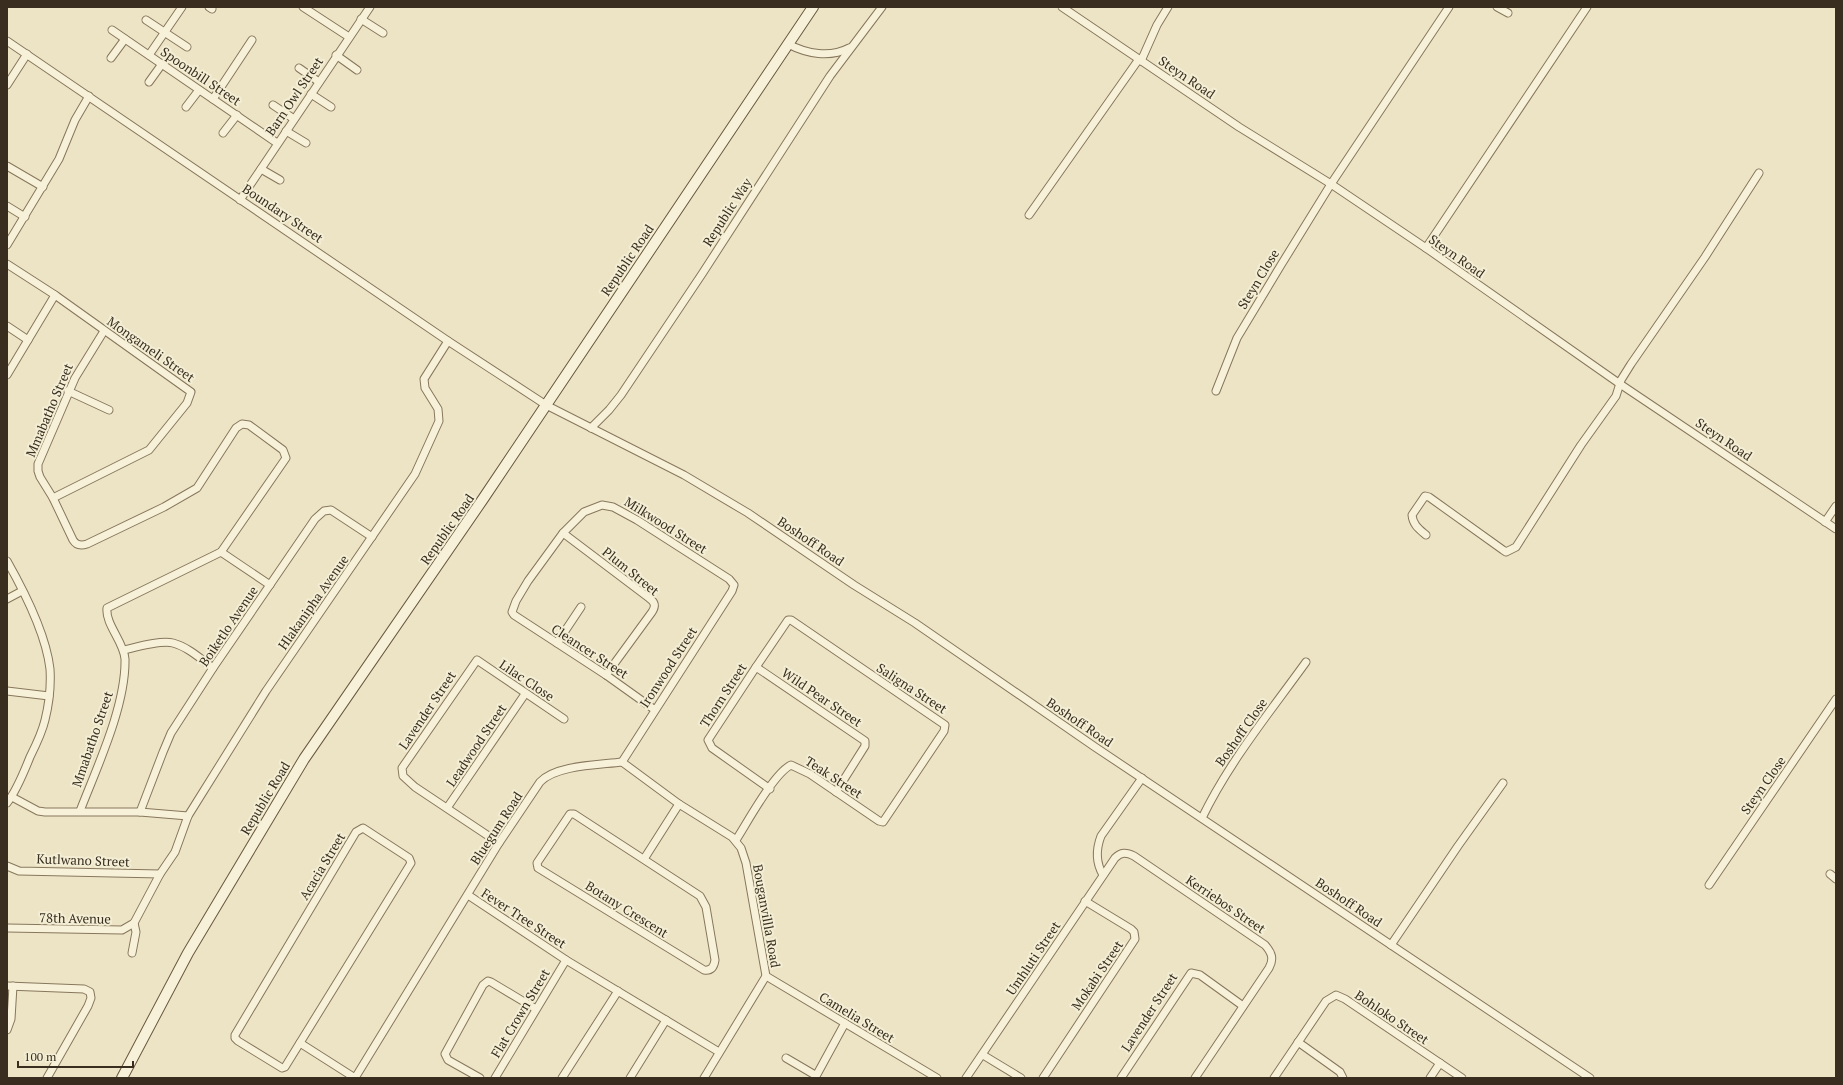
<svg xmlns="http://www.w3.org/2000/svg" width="1843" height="1085" viewBox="0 0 1843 1085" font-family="'PT Serif',serif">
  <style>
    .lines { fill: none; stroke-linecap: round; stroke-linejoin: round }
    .street-casing { stroke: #87775c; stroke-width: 9 }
    .secondary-casing { stroke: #69583f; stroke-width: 12 }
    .street { stroke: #f8f1d9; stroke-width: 7 }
    .secondary { stroke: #f8f1d9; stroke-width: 10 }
    .labels { text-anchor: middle; stroke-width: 4; stroke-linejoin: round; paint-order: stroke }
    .street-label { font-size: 13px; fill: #382d1f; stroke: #f4eed5 }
  </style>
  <rect width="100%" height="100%" fill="#ede4c6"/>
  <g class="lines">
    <g class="street-casing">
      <g id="street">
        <polyline points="209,7 212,9"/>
        <polyline points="303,7 349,37"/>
        <polyline points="1062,7 1239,127 1331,184 1426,248 1620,384 1836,529"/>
        <polyline points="1497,7 1508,13"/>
        <polyline points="361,19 383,33"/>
        <polyline points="146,20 187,47"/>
        <polyline points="112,30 277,143"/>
        <polyline points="7,41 448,341 546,405 684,475 748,513 854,585 915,623 1095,747 1590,1078"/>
        <path d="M788 44C807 54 830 58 849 48"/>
        <polyline points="149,55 182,7"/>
        <polyline points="336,55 357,70"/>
        <polyline points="111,58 125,39"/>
        <polyline points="1141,61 1157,25 1168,7"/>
        <polyline points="299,68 319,82"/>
        <polyline points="149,82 162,64"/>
        <polyline points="7,85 27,54"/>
        <polyline points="311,94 331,107"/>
        <polyline points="213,99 252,40"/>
        <polyline points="273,105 294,119"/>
        <polyline points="186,107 199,90"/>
        <polyline points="286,131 306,143"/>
        <polyline points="223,133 237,115"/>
        <polyline points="7,166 43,187"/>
        <polyline points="261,169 280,180"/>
        <polyline points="240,200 370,7"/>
        <polyline points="7,206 25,217"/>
        <polyline points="1029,215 1139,59"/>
        <polyline points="7,245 59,159 75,120 89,96"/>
        <polyline points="1426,248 1587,7"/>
        <polyline points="7,264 55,295 191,392 187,403 149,450 53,498"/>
        <polyline points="7,326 28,340"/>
        <polyline points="7,375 55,295"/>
        <polyline points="68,391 109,410"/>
        <polyline points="1216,391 1237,338 1281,265 1331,184 1449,7"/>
        <polyline points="591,428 609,410 621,395 702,274 830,76 882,7"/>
        <polyline points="1825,522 1836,506"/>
        <path d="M563 533 649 598C655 602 656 606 652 612L606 675"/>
        <path d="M1426 535C1419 529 1413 525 1412 515L1425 496 1429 497 1503 550 1506 552 1516 547 1581 445 1616 396 1621 380 1631 364 1705 257 1759 173"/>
        <polyline points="221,552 270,585"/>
        <path d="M7 561C24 591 46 634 50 669 51 685 49 704 45 720 42 733 36 745 30 757 24 772 17 790 7 803"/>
        <polyline points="7,599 22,591"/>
        <polyline points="557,643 581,607"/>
        <path d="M124 650C137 647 161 640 173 643 188 647 201 659 213 668"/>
        <polyline points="756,667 865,741 865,746 836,792"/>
        <polyline points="7,691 49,696"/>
        <polyline points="622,762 732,591 734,585 729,579 637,520 613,507 602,505 584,512 563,533 528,581 516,601 512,612 514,615 606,675 655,710"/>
        <polyline points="12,797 38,811 45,812 140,812 188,816"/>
        <polyline points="447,808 525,694"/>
        <path d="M80 811C97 767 126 706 125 659 124 642 105 624 107 608L221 552 286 458 283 450 249 425 242 424 236 428 197 488 164 507 87 544C81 546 76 545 73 540L53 498 40 477 38 471V464L75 378 104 331"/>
        <polyline points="140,812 163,752 171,733 213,668 315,519 324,511 331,510 372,537"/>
        <path d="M570 814H574L700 896 706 907 715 960C714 967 711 971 704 970L538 868 537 863Z"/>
        <path d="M1202 818C1229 762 1270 712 1306 662"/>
        <polygon points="363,828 409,858 411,863 285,1067 282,1068 238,1041 235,1038 235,1035 356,832"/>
        <path d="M736 840C747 823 774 773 791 765L810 774 879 821 883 822 944 731 945 725 791 620H788L756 667 708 740 712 748 770 789"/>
        <polyline points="499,843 415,787 403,776 402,768 477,660 564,719"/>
        <polyline points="644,859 679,804"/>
        <polyline points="7,866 19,871 160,874"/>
        <polyline points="1830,874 1836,879"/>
        <path d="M1103 875C1096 863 1096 849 1101 836L1142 778"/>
        <polyline points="1709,885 1836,699"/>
        <polyline points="468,895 566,960 719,1052"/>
        <polyline points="7,928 122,930 134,923 160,874 175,852 188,816 266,691 415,474 439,421 438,409 425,388 424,379 448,341"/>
        <polyline points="1391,945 1458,846 1503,783"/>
        <polyline points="132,953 136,932 134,923"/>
        <polyline points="766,976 937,1078"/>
        <polyline points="7,986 84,989 90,992 91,998 88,1006 47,1078"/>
        <polyline points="7,1030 11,1019 13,986"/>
        <polyline points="1298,1042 1340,1072 1343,1078"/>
        <polyline points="300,1043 355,1078"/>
        <polyline points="983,1055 1021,1078"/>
        <polyline points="786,1058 815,1075"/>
        <path d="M355 1078 499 843 540 782C556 765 599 765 622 762L679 804 732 837 741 848 746 863 766 976 704 1078"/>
        <polyline points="480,1078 448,1060 445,1054 483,985 488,981 491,982 536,1009"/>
        <polyline points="495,1078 566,960"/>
        <polyline points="562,1078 618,991"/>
        <polyline points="630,1078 666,1020"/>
        <polyline points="815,1078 845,1023"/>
        <path d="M966 1078 1115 858C1121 852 1126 852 1134 856L1265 945C1272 953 1274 959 1269 968L1195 1078"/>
        <polyline points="1043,1078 1135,939 1134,932 1131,929 1085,901"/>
        <polyline points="1121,1078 1191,973 1200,975 1243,1006"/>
        <polyline points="1274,1078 1326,1001 1336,995 1345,999 1462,1078"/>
        <polyline points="1430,1078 1440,1063"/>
      </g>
    </g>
    <g class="secondary-casing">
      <polyline id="secondary" points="122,1078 188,953 304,759 483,499 813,7"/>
    </g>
    <use href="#street" class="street"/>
    <use href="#secondary" class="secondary"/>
  </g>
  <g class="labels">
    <g class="street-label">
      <text transform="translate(201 76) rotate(34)" y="5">Spoonbill Street</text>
      <text transform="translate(1187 77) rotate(34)" y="5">Steyn Road</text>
      <text transform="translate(294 96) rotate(-56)" y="5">Barn Owl Street</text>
      <text transform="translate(727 212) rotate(-57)" y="5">Republic Way</text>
      <text transform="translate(283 213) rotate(34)" y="5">Boundary Street</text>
      <text transform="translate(1457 256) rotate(35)" y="5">Steyn Road</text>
      <text transform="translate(627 260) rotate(-56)" y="5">Republic Road</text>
      <text transform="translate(1258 279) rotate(-59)" y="5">Steyn Close</text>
      <text transform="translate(151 349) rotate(35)" y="5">Mongameli Street</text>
      <text transform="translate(49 410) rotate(-67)" y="5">Mmabatho Street</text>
      <text transform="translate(1724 439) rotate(34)" y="5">Steyn Road</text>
      <text transform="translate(666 525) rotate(32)" y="5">Milkwood Street</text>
      <text transform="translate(447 529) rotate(-55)" y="5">Republic Road</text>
      <text transform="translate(811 541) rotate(34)" y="5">Boshoff Road</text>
      <text transform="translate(631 571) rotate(39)" y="5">Plum Street</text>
      <text transform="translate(313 602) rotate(-55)" y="5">Hlakanipha Avenue</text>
      <text transform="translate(228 626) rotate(-56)" y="5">Boiketlo Avenue</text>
      <text transform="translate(590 651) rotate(33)" y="5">Cleancer Street</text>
      <text transform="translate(668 667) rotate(-57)" y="5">Ironwood Street</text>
      <text transform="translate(527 680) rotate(34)" y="5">Lilac Close</text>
      <text transform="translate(912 688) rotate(33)" y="5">Saligna Street</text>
      <text transform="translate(723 695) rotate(-57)" y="5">Thorn Street</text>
      <text transform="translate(822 697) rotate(34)" y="5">Wild Pear Street</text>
      <text transform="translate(427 710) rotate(-56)" y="5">Lavender Street</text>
      <text transform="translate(1080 722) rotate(34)" y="5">Boshoff Road</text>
      <text transform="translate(1241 732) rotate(-55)" y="5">Boshoff Close</text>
      <text transform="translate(92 739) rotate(-71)" y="5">Mmabatho Street</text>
      <text transform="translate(476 745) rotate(-56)" y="5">Leadwood Street</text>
      <text transform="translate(834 777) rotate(33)" y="5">Teak Street</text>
      <text transform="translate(1763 785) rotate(-55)" y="5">Steyn Close</text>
      <text transform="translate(265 798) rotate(-59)" y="5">Republic Road</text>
      <text transform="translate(496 828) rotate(-57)" y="5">Bluegum Road</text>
      <text transform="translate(83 860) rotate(2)" y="5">Kutlwano Street</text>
      <text transform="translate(322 866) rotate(-59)" y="5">Acacia Street</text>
      <text transform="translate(1349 902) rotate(34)" y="5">Boshoff Road</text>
      <text transform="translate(1226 904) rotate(34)" y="5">Kerriebos Street</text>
      <text transform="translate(627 909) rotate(32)" y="5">Botany Crescent</text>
      <text transform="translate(767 916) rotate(80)" y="5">Bouganvillla Road</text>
      <text transform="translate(75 918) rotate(1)" y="5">78th Avenue</text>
      <text transform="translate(524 918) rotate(33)" y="5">Fever Tree Street</text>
      <text transform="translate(1033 958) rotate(-56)" y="5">Umhluti Street</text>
      <text transform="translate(1097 975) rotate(-56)" y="5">Mokabi Street</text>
      <text transform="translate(1149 1012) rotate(-57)" y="5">Lavender Street</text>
      <text transform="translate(520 1013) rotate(-59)" y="5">Flat Crown Street</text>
      <text transform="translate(857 1017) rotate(31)" y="5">Camelia Street</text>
      <text transform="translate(1392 1017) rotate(34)" y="5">Bohloko Street</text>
    </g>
  </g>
  <rect width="1843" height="1085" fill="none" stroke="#382d1f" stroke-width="16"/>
  <path d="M18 1061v6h115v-6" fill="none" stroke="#382d1f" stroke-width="2"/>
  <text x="24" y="1061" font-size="12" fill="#382d1f" stroke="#f4eed5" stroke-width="3" paint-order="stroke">100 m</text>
</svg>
